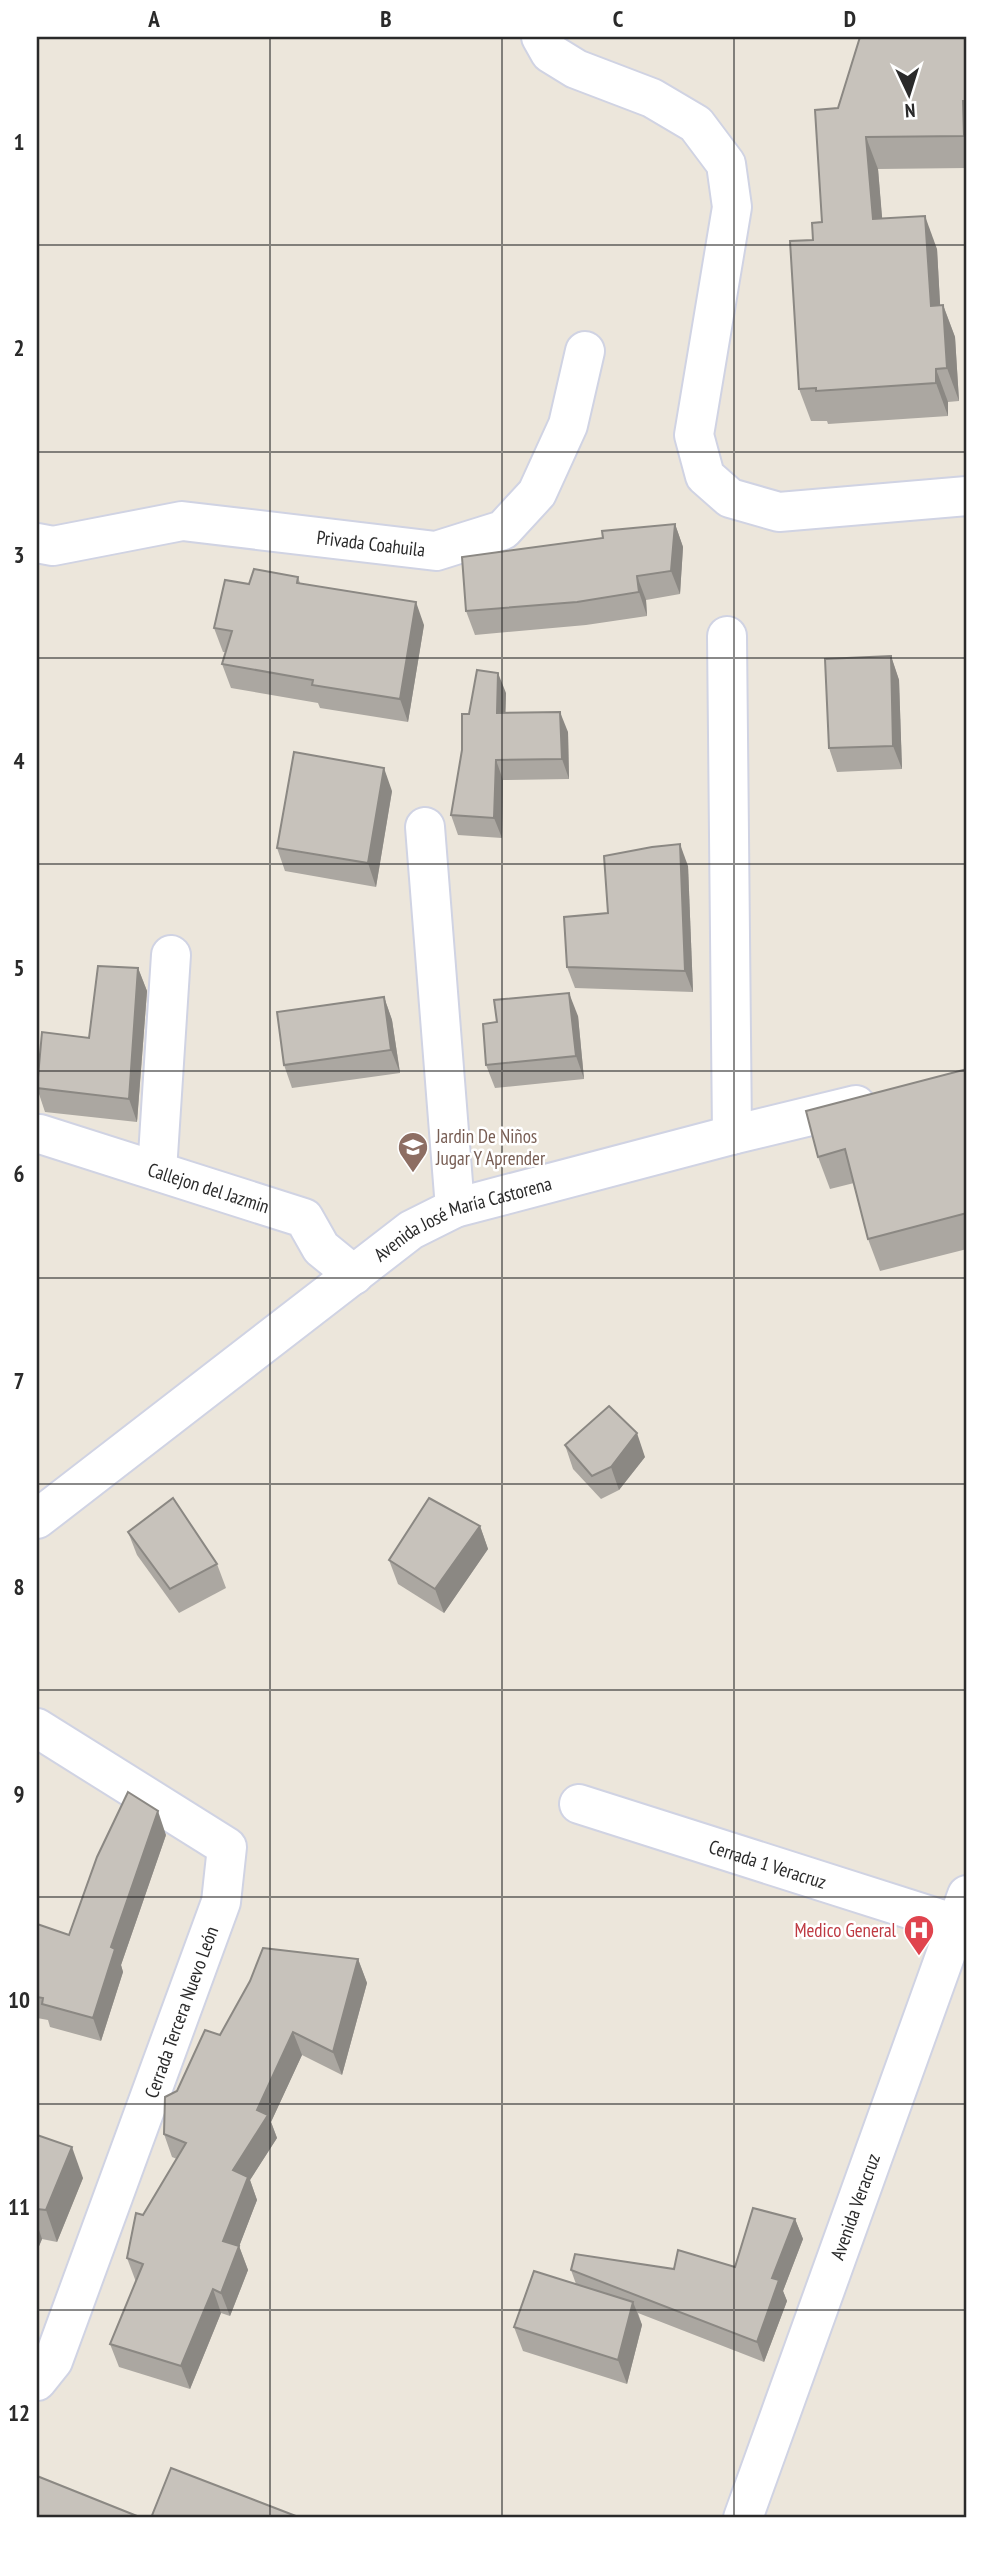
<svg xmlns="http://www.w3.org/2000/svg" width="1004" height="2555" viewBox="0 0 1004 2555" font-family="'PT Sans Narrow',sans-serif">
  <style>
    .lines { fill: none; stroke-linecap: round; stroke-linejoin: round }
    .minor-casing { stroke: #d0d3e3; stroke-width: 42 }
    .tertiary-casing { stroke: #d0d3e3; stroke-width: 42 }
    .minor { stroke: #fff; stroke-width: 38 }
    .tertiary { stroke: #fff; stroke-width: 38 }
    .wall { fill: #aba7a1 }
    .shaded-wall { fill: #8b8883 }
    .building { fill: #c7c2bb; stroke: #8b8883; stroke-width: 2 }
    .grid { fill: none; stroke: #2a2a2a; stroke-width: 2; stroke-opacity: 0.55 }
    .labels { text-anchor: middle; stroke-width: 5; stroke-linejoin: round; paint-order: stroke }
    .street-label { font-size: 19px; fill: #2a2a2a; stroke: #fff }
    .education-label { font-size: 19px; fill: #785e54; stroke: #fff; text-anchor: start }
    .health-label { font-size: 19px; fill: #be3a42; stroke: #fff; text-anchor: end }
    .neatline { fill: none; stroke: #2a2a2a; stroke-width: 2.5 }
    .grid-label { font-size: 23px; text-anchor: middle; font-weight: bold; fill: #2a2a2a }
  </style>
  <rect width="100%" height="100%" fill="#ece6db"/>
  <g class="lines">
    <g class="minor-casing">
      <g id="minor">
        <polyline points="541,37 550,53 576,69 652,98 696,124 726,164 732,207 694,435 705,476 730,498 779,512 967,496"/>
        <path id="s1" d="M37 543 53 546 182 521 436 551 503 530 537 493 568 425 585 351"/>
        <polyline points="727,636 732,1135"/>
        <polyline points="425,827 455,1208"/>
        <path id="s2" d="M40 1134 304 1218 321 1248 354 1275"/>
        <polyline points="157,1171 171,955"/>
        <polyline points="37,1728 227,1847 221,1902 53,2361 37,2381"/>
        <path id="s3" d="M579 1804 956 1924"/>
      </g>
    </g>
    <g class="tertiary-casing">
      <g id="tertiary">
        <path id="s4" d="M37 1519 411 1230 455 1208 732 1135 856 1105"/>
        <path id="s5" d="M743 2518 967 1895"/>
      </g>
    </g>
    <use href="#minor" class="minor"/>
    <use href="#tertiary" class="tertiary"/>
  </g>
  <g class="wall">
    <polygon points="967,37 967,168 878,169 882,219 937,249 940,305 943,305 955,337 959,401 948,402 948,416 828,424 827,421 811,421 799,389 813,240 822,222 838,108"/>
    <polygon points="675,524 683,547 680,594 646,600 647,616 586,625 475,635 466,611 603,538"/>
    <polygon points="298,577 300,583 424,625 408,722 320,708 318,703 231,688 222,664 226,652 223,652 214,628 249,584"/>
    <polygon points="891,656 899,680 902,769 837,772 829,748"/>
    <polygon points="506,693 505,713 568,732 569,779 503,780 502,838 458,835 451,815 469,714"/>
    <polygon points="392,791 376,887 285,871 277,848"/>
    <polygon points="688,866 693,992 575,988 567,967 608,913"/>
    <polygon points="138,968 147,991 137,1122 45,1112 37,1088 89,1038"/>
    <polygon points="384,997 392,1020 400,1073 292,1088 284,1065"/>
    <polygon points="578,1016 584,1079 495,1088 486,1065"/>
    <polygon points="967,1069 967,1249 880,1271 868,1239 854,1183 830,1189 818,1157"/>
    <polygon points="565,1445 645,1457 619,1490 601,1499 573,1469"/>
    <polygon points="480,1526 488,1549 444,1613 398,1584 389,1560"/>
    <polygon points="128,1532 217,1564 226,1588 179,1613 137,1555"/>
    <polygon points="166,1835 121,1965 123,1972 101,2041 50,2027 48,2020 37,2018 37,1924 69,1935"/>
    <polygon points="358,1959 367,1983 342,2075 302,2055 271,2122 277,2138 250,2180 257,2200 239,2246 248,2270 230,2316 221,2313 190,2389 119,2367 110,2344 136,2282 127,2258 143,2215 177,2159 172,2157 164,2134 177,2091 220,2035"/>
    <polygon points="37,2135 83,2178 57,2242 42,2239 37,2251"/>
    <polygon points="795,2219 803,2239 783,2291 787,2301 764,2362 638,2313 642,2325 627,2384 523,2351 514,2327 576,2284 571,2270 674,2269 735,2267"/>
  </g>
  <g class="shaded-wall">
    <polygon points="963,101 967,112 967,144 964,136"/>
    <polygon points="866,137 878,169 885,252 873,219"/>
    <polygon points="925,216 937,249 942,338 931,306"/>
    <polygon points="943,305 955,337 959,401 947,368"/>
    <polygon points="936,369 948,402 948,416 936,383"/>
    <polygon points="675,524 683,547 680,594 671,571"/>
    <polygon points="637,576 646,600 647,616 639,592"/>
    <polygon points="416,602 424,625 408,722 400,699"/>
    <polygon points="891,656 899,680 902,769 893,746"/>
    <polygon points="498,673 506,693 505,734 497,713"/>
    <polygon points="560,712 568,732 569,779 562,759"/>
    <polygon points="496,760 503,780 502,838 494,818"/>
    <polygon points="384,768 392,791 376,887 368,863"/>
    <polygon points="680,844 688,866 693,992 685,971"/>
    <polygon points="138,968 147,991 137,1122 129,1099"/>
    <polygon points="569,993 578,1016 584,1079 576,1056"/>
    <polygon points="384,997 392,1020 400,1073 391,1050"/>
    <polygon points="637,1433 645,1457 619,1490 611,1467"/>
    <polygon points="480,1526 488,1549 444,1613 435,1589"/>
    <polygon points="158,1811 166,1835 121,1965 123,1972 101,2041 93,2018 111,1947"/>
    <polygon points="358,1959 367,1983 342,2075 333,2052"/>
    <polygon points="293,2032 302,2055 271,2122 277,2138 250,2180 257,2200 232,2265 223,2241 233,2170 257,2110"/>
    <polygon points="72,2147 83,2178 57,2242 46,2210"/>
    <polygon points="795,2219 803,2239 783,2291 787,2301 764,2362 757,2342 772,2278"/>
    <polygon points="37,2224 42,2239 37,2251"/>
    <polygon points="239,2246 248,2270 230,2316 221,2293"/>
    <polygon points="213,2289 221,2313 190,2389 181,2366"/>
    <polygon points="633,2302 642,2325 627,2384 618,2360"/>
  </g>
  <g class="building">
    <polygon points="860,37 967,37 967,101 963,101 964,136 866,137 873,219 925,216 931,306 943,305 947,368 936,369 936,383 816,391 816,388 799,389 790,241 813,240 812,223 822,222 815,110 838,108"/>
    <polygon points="675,524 671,571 637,576 639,592 577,602 466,611 462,557 603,538 602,531"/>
    <polygon points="254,569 298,577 297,583 416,602 400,699 312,685 313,680 222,664 232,631 214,628 225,580 249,584"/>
    <polygon points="891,656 893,746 829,748 825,659"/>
    <polygon points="477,670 498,673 497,713 560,712 562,759 496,760 494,818 451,815 462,750 462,714 469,714"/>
    <polygon points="294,752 384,768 368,863 277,848"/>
    <polygon points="680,844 685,971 567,967 564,917 608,913 604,856 652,847"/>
    <polygon points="98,966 138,968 129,1099 37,1088 42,1032 89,1038"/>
    <polygon points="569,993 576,1056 486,1065 483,1024 497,1022 494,1000"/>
    <polygon points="384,997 391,1050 284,1065 277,1012"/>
    <polygon points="967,1069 967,1213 868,1239 845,1149 818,1157 806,1111"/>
    <polygon points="609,1406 637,1433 611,1467 592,1476 565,1445"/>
    <polygon points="173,1498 217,1564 170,1589 128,1532"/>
    <polygon points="429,1498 480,1526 435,1589 389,1560"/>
    <polygon points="128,1792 158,1811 111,1947 115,1949 93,2018 42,2004 43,1998 37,1997 37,1924 69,1935 97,1857"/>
    <polygon points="263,1948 358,1959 333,2052 293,2032 257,2110 268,2115 233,2170 248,2177 223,2241 239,2246 221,2293 213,2289 181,2366 110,2344 143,2264 127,2258 136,2213 143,2215 186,2143 164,2134 165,2097 177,2091 205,2030 220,2035 250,1981"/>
    <polygon points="37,2135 72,2147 46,2210 37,2209"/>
    <polygon points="753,2208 795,2219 772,2278 779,2280 757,2342 571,2270 575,2254 674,2269 678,2250 735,2267"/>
    <polygon points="534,2271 633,2302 618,2360 514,2327"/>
    <polygon points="171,2468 301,2518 151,2518"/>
    <polygon points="37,2476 142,2518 37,2518"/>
  </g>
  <path class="grid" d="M270 37V2518M502 37V2518M734 37V2518M37 245H967M37 452H967M37 658H967M37 864H967M37 1071H967M37 1278H967M37 1484H967M37 1690H967M37 1897H967M37 2104H967M37 2310H967"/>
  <defs>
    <g id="school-pin" transform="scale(1.575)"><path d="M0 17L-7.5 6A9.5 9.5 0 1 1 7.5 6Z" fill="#8d6e63" stroke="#fff"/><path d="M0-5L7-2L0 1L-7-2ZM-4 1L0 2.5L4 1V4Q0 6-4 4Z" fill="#fff"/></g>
    <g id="hospital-pin" transform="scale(1.575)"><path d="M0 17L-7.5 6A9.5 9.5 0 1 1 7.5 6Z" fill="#e0444e" stroke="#fff"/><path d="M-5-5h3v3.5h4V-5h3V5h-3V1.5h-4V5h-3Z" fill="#fff"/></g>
  </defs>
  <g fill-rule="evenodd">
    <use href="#school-pin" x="413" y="1147"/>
    <use href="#hospital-pin" x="919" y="1930"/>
  </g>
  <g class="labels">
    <g class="street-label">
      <text dy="7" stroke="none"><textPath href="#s1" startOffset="338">Privada Coahuila</textPath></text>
      <text dy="7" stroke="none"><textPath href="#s2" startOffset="177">Callejon del Jazmin</textPath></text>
      <text dy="7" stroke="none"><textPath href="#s4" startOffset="525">Avenida José María Castorena</textPath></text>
      <text dy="7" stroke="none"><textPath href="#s3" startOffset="198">Cerrada 1 Veracruz</textPath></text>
      <text transform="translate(181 2012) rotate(-70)" y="7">Cerrada Tercera Nuevo León</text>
      <text dy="7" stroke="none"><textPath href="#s5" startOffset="331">Avenida Veracruz</textPath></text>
    </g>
    <g class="education-label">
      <text x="436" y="1143">Jardin De Niños<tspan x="436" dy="22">Jugar Y Aprender</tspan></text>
    </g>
    <g class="health-label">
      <text x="896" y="1937">Medico General</text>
    </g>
  </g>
  <rect width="1004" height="2555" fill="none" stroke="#ffffff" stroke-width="77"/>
  <g transform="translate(909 94) rotate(176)" stroke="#ffffff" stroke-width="5" paint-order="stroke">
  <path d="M0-5L12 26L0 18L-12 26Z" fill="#2a2a2a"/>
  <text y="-10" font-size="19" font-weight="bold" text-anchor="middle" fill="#2a2a2a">N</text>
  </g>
  <rect x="38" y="38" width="927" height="2478" class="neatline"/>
  <g class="grid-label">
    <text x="154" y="27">A</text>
    <text x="386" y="27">B</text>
    <text x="618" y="27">C</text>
    <text x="850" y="27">D</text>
    <text x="19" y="150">1</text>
    <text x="19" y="356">2</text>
    <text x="19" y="563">3</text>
    <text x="19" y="769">4</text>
    <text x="19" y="976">5</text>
    <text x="19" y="1182">6</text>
    <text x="19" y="1389">7</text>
    <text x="19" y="1595">8</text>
    <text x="19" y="1802">9</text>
    <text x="19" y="2008">10</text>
    <text x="19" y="2215">11</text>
    <text x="19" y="2421">12</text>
  </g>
</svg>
